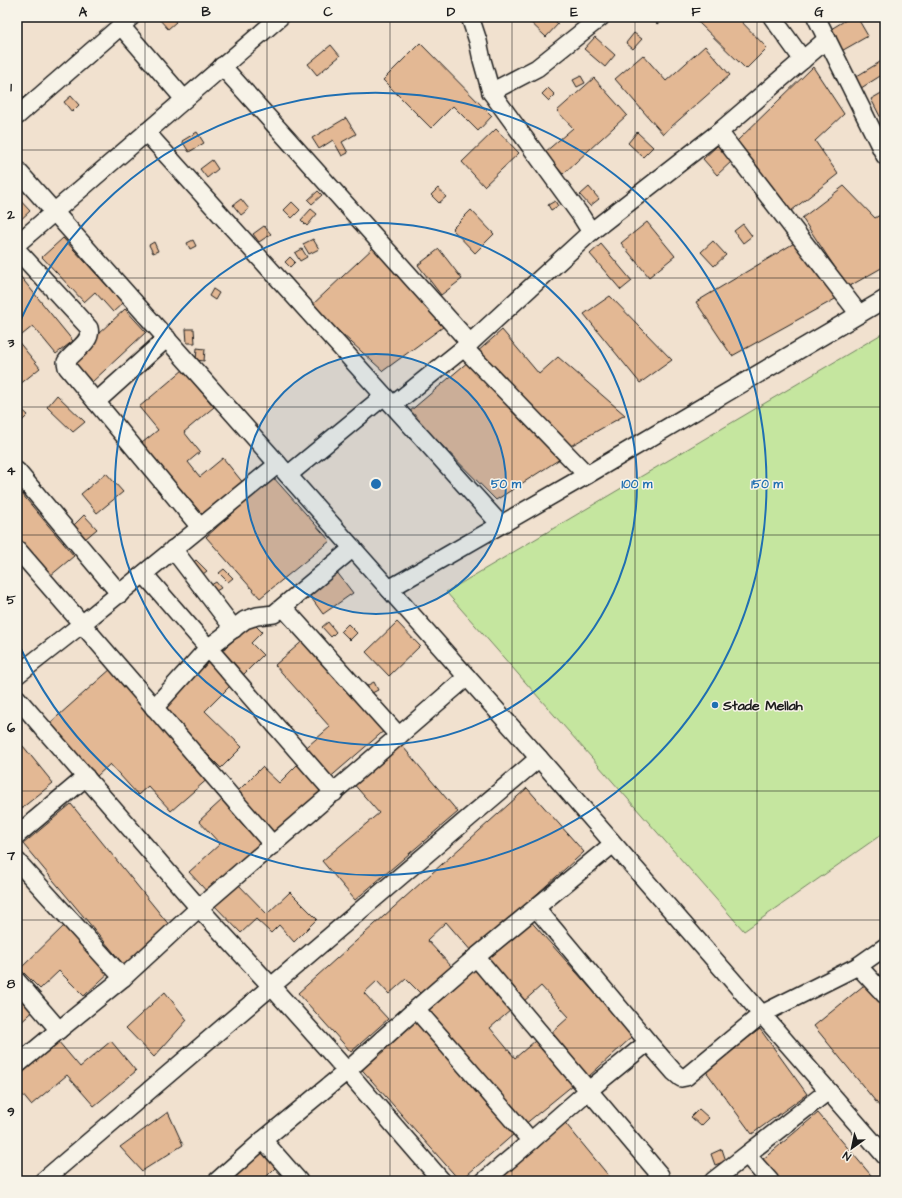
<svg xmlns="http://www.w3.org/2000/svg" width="902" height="1198" viewBox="0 0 902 1198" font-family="'Architects Daughter',sans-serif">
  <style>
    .green { fill: #c5e69f; stroke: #70815e }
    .building { fill: #e3b894; stroke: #1c1c1c }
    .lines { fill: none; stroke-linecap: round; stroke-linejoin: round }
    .street-casing { stroke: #1c1c1c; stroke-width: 20 }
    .street { stroke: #f7f3e8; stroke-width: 17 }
    .grid { fill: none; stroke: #1c1c1c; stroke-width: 1; stroke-opacity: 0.55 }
    .ring { fill: none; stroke: #1f6fb2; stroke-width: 2 }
    .poi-dot { fill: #1f6fb2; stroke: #f7f3e8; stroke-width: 1.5 }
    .labels { text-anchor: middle; stroke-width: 3; stroke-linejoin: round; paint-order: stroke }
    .poi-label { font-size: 14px; font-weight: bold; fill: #1c1c1c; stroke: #f7f3e8; text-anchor: start }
    .centre { fill: #1f6fb2; stroke: #f7f3e8; stroke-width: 2 }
    .ring-label { font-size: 12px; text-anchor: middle; font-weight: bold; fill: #1f6fb2; stroke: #f7f3e8; stroke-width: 3; stroke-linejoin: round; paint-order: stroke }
    .neatline { fill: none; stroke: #1c1c1c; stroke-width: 1.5 }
    .grid-label { font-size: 13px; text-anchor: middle; font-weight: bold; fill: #1c1c1c }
  </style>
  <rect width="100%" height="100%" fill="#f1e1cf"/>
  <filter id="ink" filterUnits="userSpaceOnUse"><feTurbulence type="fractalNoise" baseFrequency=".025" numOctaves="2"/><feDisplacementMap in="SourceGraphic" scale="8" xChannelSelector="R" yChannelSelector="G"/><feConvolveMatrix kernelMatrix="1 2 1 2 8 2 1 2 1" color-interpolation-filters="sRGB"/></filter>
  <g filter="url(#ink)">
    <polygon class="green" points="885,332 885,832 744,931 446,592"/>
    <g class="building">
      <polygon points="161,17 171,17 176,22 168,29 159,19"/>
      <polygon points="525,17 551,17 558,24 546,37"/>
      <polygon points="656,17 658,17 661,21 657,24 653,19"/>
      <polygon points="697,17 737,17 767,48 746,69 695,19"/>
      <polygon points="851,17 857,17 868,36 838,53 826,32"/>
      <polygon points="634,33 642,39 633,49 626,43"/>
      <polygon points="595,37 615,55 605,67 584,49"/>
      <polygon points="420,43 492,116 478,131 453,106 431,128 383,80"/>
      <polygon points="331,45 340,56 317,75 308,64"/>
      <polygon points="705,46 730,75 663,134 615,79 643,55 666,81"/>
      <polygon points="885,59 885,73 858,90 852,79"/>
      <polygon points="813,67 844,114 815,141 838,174 791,211 737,141"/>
      <polygon points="581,76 585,83 577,87 573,80"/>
      <polygon points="594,78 627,115 563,174 544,153 573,128 557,111"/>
      <polygon points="548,88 555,95 549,101 542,94"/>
      <polygon points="885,91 885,126 871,99"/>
      <polygon points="71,96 79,105 72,112 64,102"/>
      <polygon points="346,118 356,134 342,142 348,153 342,156 333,140 319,149 312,138"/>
      <polygon points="496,129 519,153 484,186 462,162"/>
      <polygon points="197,132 204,143 189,152 182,141"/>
      <polygon points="637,132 653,147 643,157 628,143"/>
      <polygon points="718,145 732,161 717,175 703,159"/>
      <polygon points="212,160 218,169 207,178 200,169"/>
      <polygon points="844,186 875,218 885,212 885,266 848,287 802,218"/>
      <polygon points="589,187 599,199 590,206 580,195"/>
      <polygon points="438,188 446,197 439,203 431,195"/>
      <polygon points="318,191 322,195 312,204 308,200"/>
      <polygon points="17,197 30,211 17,223"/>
      <polygon points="241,199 249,209 241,215 233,205"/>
      <polygon points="555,201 558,206 551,210 548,205"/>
      <polygon points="292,202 300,210 292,218 284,210"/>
      <polygon points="311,209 317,214 307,226 301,220"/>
      <polygon points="471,210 494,234 475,253 452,229"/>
      <polygon points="647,222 675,256 649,277 621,243"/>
      <polygon points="743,224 752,236 743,243 734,231"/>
      <polygon points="264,226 271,234 259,242 253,234"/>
      <polygon points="63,238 123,303 113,312 95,292 84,302 42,257"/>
      <polygon points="313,239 319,249 309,254 303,244"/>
      <polygon points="193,240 196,246 190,249 187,243"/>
      <polygon points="713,241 726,255 714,266 701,252"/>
      <polygon points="154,242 158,251 153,253 149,245"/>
      <polygon points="796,242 837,298 732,356 696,302"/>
      <polygon points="601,244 632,281 621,290 590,254"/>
      <polygon points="374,247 443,327 383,371 311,306"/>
      <polygon points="302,249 307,257 300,261 295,253"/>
      <polygon points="439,249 462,279 441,295 418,265"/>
      <polygon points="290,257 295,262 290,267 285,262"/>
      <polygon points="20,276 73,341 56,354 33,326 17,339 17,279"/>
      <polygon points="213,289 219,293 215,300 209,296"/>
      <polygon points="610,296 672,360 640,383 584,314"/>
      <polygon points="125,309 146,332 92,382 71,359"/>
      <polygon points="186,329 194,329 195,343 187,343"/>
      <polygon points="502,330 539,374 558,357 625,415 567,448 476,353"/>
      <polygon points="17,340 40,368 19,385 17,382"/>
      <polygon points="197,348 205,349 204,361 196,360"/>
      <polygon points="469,361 560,459 496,500 409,412"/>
      <polygon points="183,370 214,407 184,432 200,452 188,462 200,477 223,458 244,484 204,517 142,443 158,430 139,407"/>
      <polygon points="57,395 85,422 73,432 47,407"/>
      <polygon points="17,405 28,415 17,426"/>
      <polygon points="106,473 123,492 97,513 81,494"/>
      <polygon points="273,477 330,541 260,598 206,537"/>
      <polygon points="17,488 74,556 50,576 17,537"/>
      <polygon points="84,515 97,529 85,539 73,526"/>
      <polygon points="196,560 207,571 199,577 189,566"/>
      <polygon points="224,569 233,578 228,582 219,573"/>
      <polygon points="336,571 353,593 323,614 307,592"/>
      <polygon points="216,582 221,588 216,591 211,585"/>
      <polygon points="252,622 262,632 251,643 263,655 243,675 220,653"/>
      <polygon points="328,622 336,632 331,637 322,627"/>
      <polygon points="397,622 420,646 389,676 366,652"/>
      <polygon points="348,624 357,633 350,640 341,631"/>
      <polygon points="306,638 386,729 327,780 302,751 330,727 275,665"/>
      <polygon points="208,662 231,685 205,711 242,747 221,768 161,708"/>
      <polygon points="112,668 210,777 171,811 148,786 138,795 110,764 97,776 50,723"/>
      <polygon points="374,682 378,690 370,694 366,686"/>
      <polygon points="398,741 458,812 355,900 322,861 379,813 351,781"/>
      <polygon points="23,746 53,783 17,812 17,751"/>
      <polygon points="298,764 323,789 277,836 235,794 262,767 279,783"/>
      <polygon points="527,788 584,852 472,952 446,922 427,940 452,967 421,994 406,979 389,994 377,981 364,993 388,1019 351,1052 298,993"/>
      <polygon points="223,799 265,846 210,895 189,872 220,844 199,821"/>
      <polygon points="71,804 170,926 124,965 23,844"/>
      <polygon points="235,881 267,914 290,892 317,919 294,942 279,925 271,933 256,919 241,933 212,903"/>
      <polygon points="527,917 633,1036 587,1078 549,1035 569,1017 541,986 523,1002 482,956"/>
      <polygon points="68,922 113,969 84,996 59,971 40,989 20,969"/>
      <polygon points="474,967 511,1010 490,1028 515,1058 535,1041 573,1085 524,1125 425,1008"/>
      <polygon points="874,977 885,990 885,1113 814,1026"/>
      <polygon points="17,982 39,1006 17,1026"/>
      <polygon points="165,992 187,1020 154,1057 126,1028"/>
      <polygon points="411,1017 514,1134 460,1181 357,1064"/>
      <polygon points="47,1028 80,1067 111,1041 136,1071 94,1106 67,1075 31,1105 17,1088 17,1053"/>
      <polygon points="760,1029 807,1094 752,1134 705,1070"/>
      <polygon points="699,1109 709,1118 701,1126 691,1117"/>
      <polygon points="168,1112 183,1145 142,1171 120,1147"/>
      <polygon points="818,1113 876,1181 780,1181 762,1160"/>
      <polygon points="562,1119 613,1181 486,1181"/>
      <polygon points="258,1145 278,1165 262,1181 223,1181"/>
      <polygon points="722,1149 726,1161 715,1165 711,1154"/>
    </g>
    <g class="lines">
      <g class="street-casing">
        <g id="street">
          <polyline points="772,17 803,60"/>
          <polyline points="816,17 885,156"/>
          <polyline points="121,26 184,99"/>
          <polyline points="827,39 719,132 859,314"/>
          <polyline points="222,66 470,343"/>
          <polyline points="491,92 537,68 601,17"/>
          <polyline points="17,116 131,17"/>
          <polyline points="146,132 500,524"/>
          <polyline points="17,170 539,758 885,1156"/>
          <polyline points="591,232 719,132"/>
          <polyline points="17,244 280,17"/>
          <path d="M17 250 89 328C93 342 73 351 66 362L67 367 200 527"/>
          <polyline points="464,348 587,475"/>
          <polyline points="96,402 167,338"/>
          <polyline points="393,405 470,343 591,232 581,216 491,92 482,60 478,41 470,17"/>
          <polyline points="17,471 120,594"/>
          <polyline points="288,475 384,396"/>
          <polyline points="17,549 82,624 17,675"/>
          <polyline points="173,549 234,629"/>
          <polyline points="144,574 334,793"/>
          <polyline points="389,589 587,475 885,299"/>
          <polyline points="283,607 399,736"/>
          <polyline points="17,698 199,908 271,986 347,1071 442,1181"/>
          <polyline points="154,708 208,648 245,620 257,616 274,614 353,548"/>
          <polyline points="17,835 86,777"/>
          <polyline points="273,845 82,624 278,464"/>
          <polyline points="17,861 123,978"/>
          <polyline points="476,957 660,1175"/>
          <polyline points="858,966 885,995"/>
          <polyline points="17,981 59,1030 123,978 199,908 467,677"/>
          <polyline points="416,1009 531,1141 484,1181"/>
          <polyline points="648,1042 674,1072 681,1078 686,1077 762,1014 858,966 885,947"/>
          <polyline points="17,1065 59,1030"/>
          <polyline points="263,1140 299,1181"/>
          <polyline points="531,1141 589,1090 648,1042 536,908"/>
          <polyline points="747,1155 770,1181"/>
          <polyline points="43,1181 539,758"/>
          <polyline points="217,1181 263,1140 347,1071 416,1009 476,957 613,844"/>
          <polyline points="713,1181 828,1091"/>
        </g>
      </g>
      <use href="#street" class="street"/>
    </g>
  </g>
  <path class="grid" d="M145 17V1181M267 17V1181M390 17V1181M512 17V1181M635 17V1181M757 17V1181M17 150H885M17 278H885M17 407H885M17 535H885M17 663H885M17 791H885M17 920H885M17 1048H885"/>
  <circle cx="376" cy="484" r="130" fill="#1f6fb2" fill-opacity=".12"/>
  <g class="ring">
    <circle cx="376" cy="484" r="130"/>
    <circle cx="376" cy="484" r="261"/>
    <path d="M17 328A391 391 0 1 1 17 640"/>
  </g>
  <circle class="poi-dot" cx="715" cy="705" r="4"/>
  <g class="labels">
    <g class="poi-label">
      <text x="723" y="710">Stade Mellah</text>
    </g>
  </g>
  <circle cx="376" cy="484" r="6" class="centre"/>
  <g class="ring-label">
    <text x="506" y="488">50 m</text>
    <text x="637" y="488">100 m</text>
    <text x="767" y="488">150 m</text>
  </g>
  <rect width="902" height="1198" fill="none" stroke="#f7f3e8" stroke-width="44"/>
  <g transform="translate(852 1148) rotate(213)" stroke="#f7f3e8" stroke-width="3" paint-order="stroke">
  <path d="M0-3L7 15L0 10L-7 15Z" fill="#1c1c1c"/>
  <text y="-6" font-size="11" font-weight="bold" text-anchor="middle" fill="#1c1c1c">N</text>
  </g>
  <rect x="22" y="22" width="858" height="1154" class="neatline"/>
  <g class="grid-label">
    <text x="83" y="16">A</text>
    <text x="206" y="16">B</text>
    <text x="328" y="16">C</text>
    <text x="451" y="16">D</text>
    <text x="574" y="16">E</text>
    <text x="696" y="16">F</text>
    <text x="819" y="16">G</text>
    <text x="11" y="91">1</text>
    <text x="11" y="219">2</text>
    <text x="11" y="347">3</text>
    <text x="11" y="475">4</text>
    <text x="11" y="604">5</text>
    <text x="11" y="732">6</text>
    <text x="11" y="860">7</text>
    <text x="11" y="988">8</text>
    <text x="11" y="1116">9</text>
  </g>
</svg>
